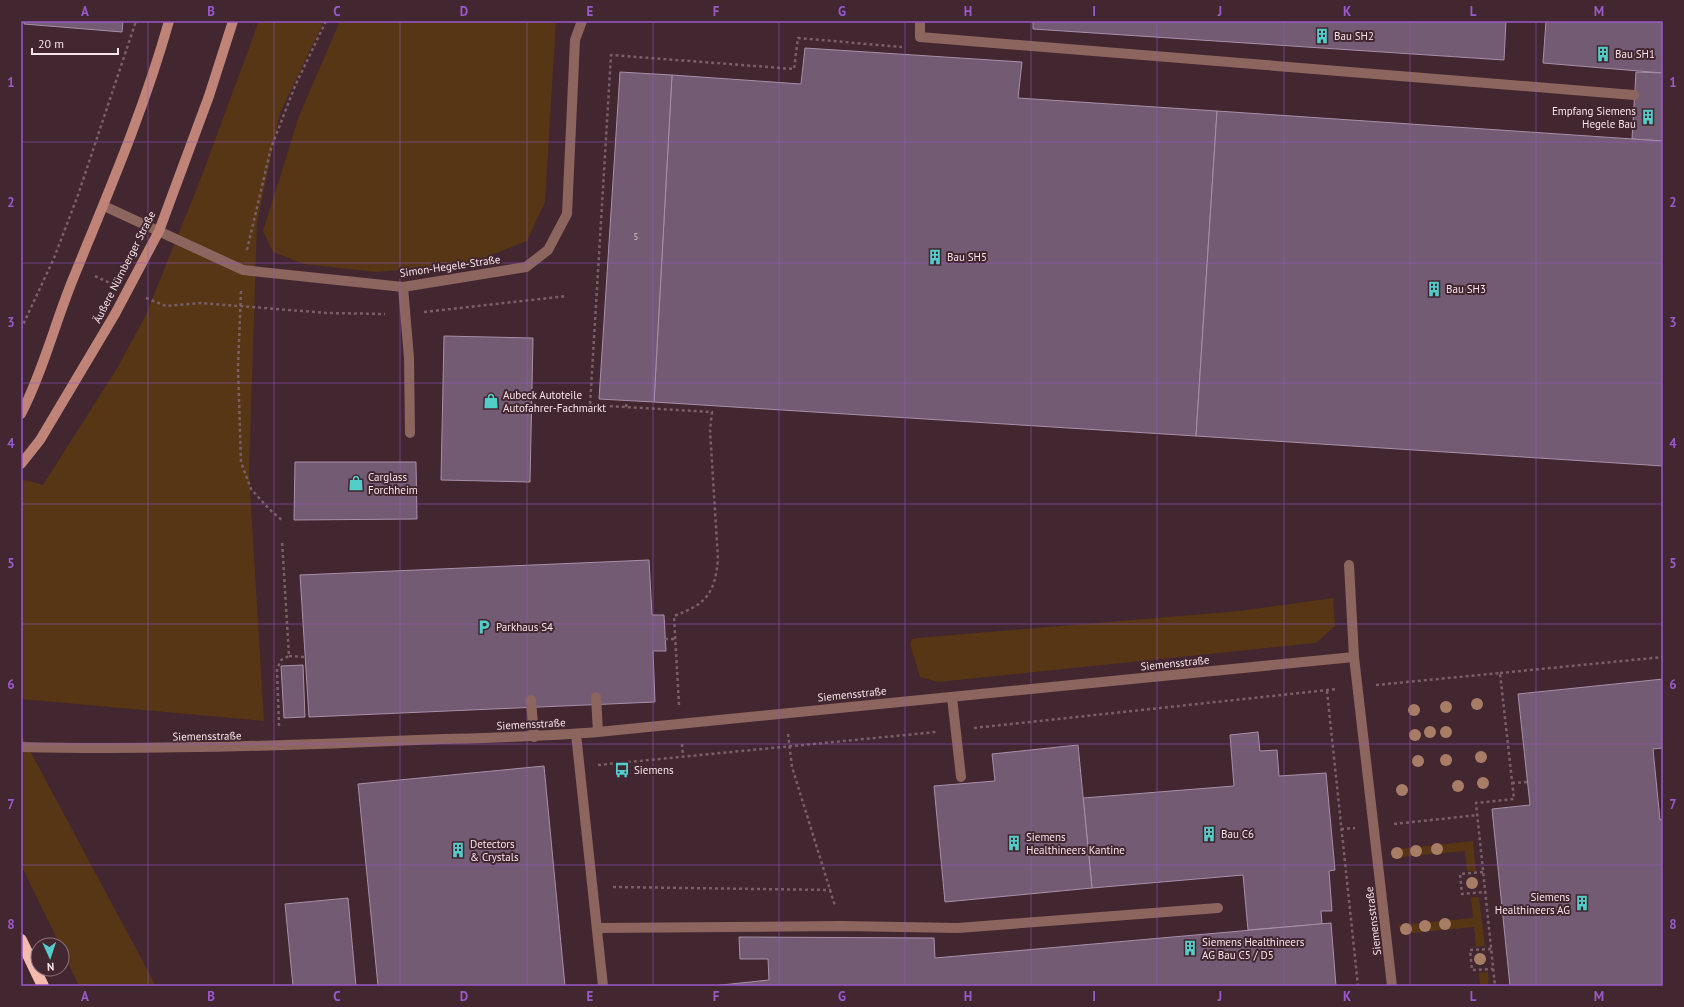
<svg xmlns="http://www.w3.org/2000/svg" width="1684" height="1007" viewBox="0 0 1684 1007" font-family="'PT Sans',sans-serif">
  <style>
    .green { fill: #563614 }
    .building { fill: #735c73; stroke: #a890a9 }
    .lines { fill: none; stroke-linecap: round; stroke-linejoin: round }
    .path { stroke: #795f68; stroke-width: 2.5; stroke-dasharray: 3 3; stroke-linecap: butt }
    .lane { stroke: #8c655e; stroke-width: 10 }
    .street { stroke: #8c655e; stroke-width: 10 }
    .secondary { stroke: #c08377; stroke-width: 10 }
    .highway { stroke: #f4baae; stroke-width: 12 }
    .tree { fill: #a77d66 }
    .grid { fill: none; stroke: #9a5aca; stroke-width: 1; stroke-opacity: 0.55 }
    .labels { text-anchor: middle; stroke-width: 4; stroke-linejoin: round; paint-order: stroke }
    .number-label { font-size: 9px; fill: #d6c1cc }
    .poi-label { font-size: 11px; fill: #f7e3e9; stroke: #422630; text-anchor: start }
    .street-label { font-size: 11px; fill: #f7e3e9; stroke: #422630 }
    .neatline { fill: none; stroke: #9a5aca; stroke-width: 1.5 }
    .grid-label { font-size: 13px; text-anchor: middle; font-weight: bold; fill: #9a5aca }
  </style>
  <rect width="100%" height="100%" fill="#422630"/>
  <g class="green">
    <polygon points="259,21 324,21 280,113 257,223 249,473 264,721 21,699 21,479 43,485 116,370 145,317 201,178"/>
    <polygon points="340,21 556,21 545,202 527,241 466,265 376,272 304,264 273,252 263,231 299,116"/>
    <polygon points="1333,598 1335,626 1316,643 938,682 920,677 910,644 912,639 917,638 1239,611"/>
    <polygon points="21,734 156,986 79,986 62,950 62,945 60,945 21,865"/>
    <polygon points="1473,841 1476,871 1467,871 1465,851 1392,858 1391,850"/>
    <polygon points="1471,897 1479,897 1485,946 1476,947 1474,927 1401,934 1399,925 1473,918"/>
    <polygon points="1488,972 1489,986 1480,986 1479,973"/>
  </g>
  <g class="building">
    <polygon points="24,21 123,21 122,32 24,24"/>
    <polygon points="1033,21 1506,21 1504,60 1033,29"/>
    <polygon points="1546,21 1663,21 1663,73 1543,63"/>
    <polygon points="805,48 1022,62 1018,98 1217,111 1196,436 654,402 672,75 801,84"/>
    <polygon points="620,72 672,75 654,402 599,399"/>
    <polygon points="1636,72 1663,73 1663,141 1632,139"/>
    <polygon points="1217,111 1663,141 1663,466 1196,436"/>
    <polygon points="444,336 533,338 530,482 441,480"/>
    <polygon points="295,462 416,462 417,519 294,520"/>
    <polygon points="649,560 652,615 664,615 666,651 653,651 655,702 309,717 300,575"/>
    <polygon points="303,665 305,717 284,718 281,666"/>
    <polygon points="1663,679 1663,748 1653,749 1660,820 1663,819 1663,986 1510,986 1492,809 1530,805 1518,694"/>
    <polygon points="1258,732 1260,751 1277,750 1279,776 1326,773 1335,870 1329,871 1332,911 1321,911 1322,924 1248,930 1243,875 1092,888 1083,798 1234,786 1230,735"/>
    <polygon points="1078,745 1092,888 945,902 934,786 995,781 992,754"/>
    <polygon points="544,766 565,986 378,986 358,784"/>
    <polygon points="348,898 356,986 293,986 285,904"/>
    <polygon points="1331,923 1336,986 712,986 769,980 768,959 740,959 739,937 934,938 935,958"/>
  </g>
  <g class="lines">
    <g class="path">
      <polyline points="247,250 271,148 295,86 326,21"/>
      <polyline points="95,276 110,283"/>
      <polyline points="241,291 238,368 241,462 251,489 269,509 283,521"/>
      <polyline points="146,298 166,306 201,303 327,313 385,314"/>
      <polyline points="424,312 567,296"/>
      <polyline points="21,329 54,258 78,195 136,21"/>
      <polyline points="626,407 627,401"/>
      <polyline points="665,639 674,639"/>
      <polyline points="289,656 305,657"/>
      <polyline points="1500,673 1663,657"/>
      <polyline points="1376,685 1500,673 1514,799 1476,803 1495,986"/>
      <polyline points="1327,691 1358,986"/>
      <path d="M679 705 674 616C706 604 715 594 718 559L710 430 712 412 590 405 611 55 794 69 798 38 902 47"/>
      <polyline points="279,726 277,669 281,660 289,656 282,541"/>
      <polyline points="974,728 1337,689"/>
      <polyline points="788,734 792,767 835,906"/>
      <polyline points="682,744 683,755"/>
      <polyline points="598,765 936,732"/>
      <polyline points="1512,783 1528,782"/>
      <polyline points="1394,824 1478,815"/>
      <polyline points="1341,829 1355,828"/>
      <polyline points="1483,872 1460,874 1462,894 1486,892"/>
      <polyline points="613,887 831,890"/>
      <polyline points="1491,949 1470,950 1472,970 1493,969"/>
    </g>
    <g class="lane">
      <polyline points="920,21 920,37 1634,95"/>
      <polyline points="403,287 409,358 410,433"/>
      <polyline points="1349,565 1354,657"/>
      <polyline points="596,697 598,732"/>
      <polyline points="952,697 961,777"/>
      <polyline points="531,700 534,737"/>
      <polyline points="576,734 603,986"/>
      <polyline points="597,928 842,926 958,928 1218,908"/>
    </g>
    <g class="street">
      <polyline points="104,206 243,270 403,287 526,267 548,250 567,214 575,40 582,21"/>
      <path d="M21 747C153 750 285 746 417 740 477 738 538 737 598 732L1354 657 1392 986"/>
    </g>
    <g class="secondary">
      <path d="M21 414C43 371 55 323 73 279 108 193 144 110 169 21"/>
      <polyline points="21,464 40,440 115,314 159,231 209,96 233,21"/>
    </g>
    <polyline class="highway" points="21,940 43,986"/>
  </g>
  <g class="tree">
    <circle cx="1477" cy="704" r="6"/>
    <circle cx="1446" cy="707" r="6"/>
    <circle cx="1414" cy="710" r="6"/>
    <circle cx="1430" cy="732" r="6"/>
    <circle cx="1446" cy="732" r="6"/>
    <circle cx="1415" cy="735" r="6"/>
    <circle cx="1481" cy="757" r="6"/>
    <circle cx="1446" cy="760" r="6"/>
    <circle cx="1418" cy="761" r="6"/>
    <circle cx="1483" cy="783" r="6"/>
    <circle cx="1458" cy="786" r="6"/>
    <circle cx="1402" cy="790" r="6"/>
    <circle cx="1437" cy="849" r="6"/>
    <circle cx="1416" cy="851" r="6"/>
    <circle cx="1397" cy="853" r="6"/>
    <circle cx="1472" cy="883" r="6"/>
    <circle cx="1445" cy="924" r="6"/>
    <circle cx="1425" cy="926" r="6"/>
    <circle cx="1406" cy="929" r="6"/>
    <circle cx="1480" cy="959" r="6"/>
  </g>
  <path class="grid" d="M148 21V986M274 21V986M400 21V986M527 21V986M653 21V986M779 21V986M905 21V986M1031 21V986M1157 21V986M1284 21V986M1410 21V986M1536 21V986M21 142H1663M21 263H1663M21 383H1663M21 504H1663M21 624H1663M21 744H1663M21 865H1663"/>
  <defs>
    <g id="building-bare" transform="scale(1.2)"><path d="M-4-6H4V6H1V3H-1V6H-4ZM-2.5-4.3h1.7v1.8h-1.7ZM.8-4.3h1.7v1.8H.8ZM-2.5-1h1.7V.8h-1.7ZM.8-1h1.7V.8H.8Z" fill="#53cdca" stroke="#422630" stroke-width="2.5" paint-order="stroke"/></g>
    <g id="shop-bare" transform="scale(1.2)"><path d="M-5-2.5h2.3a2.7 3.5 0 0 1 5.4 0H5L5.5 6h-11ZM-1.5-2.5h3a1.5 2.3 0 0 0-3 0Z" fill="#53cdca" stroke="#422630" stroke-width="2.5" paint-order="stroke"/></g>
    <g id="parking-bare" transform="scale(1.2)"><path d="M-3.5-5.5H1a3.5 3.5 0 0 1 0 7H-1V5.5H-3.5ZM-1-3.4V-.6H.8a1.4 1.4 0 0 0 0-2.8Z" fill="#53cdca" stroke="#422630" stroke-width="2.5" paint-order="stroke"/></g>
    <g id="bus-bare" transform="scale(1.2)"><path d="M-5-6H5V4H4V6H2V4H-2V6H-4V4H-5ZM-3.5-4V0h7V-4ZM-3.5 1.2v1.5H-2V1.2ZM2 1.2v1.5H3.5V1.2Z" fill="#53cdca" stroke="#422630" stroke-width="2.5" paint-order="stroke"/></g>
  </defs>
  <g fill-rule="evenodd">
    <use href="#building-bare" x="1322" y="36"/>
    <use href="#building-bare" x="1603" y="54"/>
    <use href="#building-bare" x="1648" y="117"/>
    <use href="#building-bare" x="935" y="257"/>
    <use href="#building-bare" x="1434" y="289"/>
    <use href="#shop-bare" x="491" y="401"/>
    <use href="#shop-bare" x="356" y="483"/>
    <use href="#parking-bare" x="484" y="627"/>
    <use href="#bus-bare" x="622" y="770"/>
    <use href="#building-bare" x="1209" y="834"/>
    <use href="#building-bare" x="1014" y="843"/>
    <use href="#building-bare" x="458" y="850"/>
    <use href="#building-bare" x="1582" y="903"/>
    <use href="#building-bare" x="1190" y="948"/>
  </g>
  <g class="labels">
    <g class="number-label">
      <text x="636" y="240">5</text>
    </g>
    <g class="poi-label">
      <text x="1334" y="40">Bau SH2</text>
      <text x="1615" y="58">Bau SH1</text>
      <text x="1636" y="115" text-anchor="end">Empfang Siemens<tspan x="1636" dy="13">Hegele Bau</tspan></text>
      <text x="947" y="261">Bau SH5</text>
      <text x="1446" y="293">Bau SH3</text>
      <text x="503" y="399">Aubeck Autoteile<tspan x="503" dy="13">Autofahrer-Fachmarkt</tspan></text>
      <text x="368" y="481">Carglass<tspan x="368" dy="13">Forchheim</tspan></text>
      <text x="496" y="631">Parkhaus S4</text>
      <text x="634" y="774">Siemens</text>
      <text x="1221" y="838">Bau C6</text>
      <text x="1026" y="841">Siemens<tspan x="1026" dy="13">Healthineers Kantine</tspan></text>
      <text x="470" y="848">Detectors<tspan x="470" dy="13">&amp; Crystals</tspan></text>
      <text x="1570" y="901" text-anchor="end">Siemens<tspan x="1570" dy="13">Healthineers AG</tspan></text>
      <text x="1202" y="946">Siemens Healthineers<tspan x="1202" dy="13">AG Bau C5 / D5</tspan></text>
    </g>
    <g class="street-label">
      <text transform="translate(450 266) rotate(-8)" y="4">Simon-Hegele-Straße</text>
      <text transform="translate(124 267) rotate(-63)" y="4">Äußere Nürnberger Straße</text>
      <text transform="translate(1175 663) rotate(-6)" y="4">Siemensstraße</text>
      <text transform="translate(852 694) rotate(-6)" y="4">Siemensstraße</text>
      <text transform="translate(531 724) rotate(-3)" y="4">Siemensstraße</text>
      <text transform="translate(207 736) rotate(-1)" y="4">Siemensstraße</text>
      <text transform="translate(1373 921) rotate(-97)" y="4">Siemensstraße</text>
    </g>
  </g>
  <rect width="1684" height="1007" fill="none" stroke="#422630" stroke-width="44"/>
  <g transform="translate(50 957) rotate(177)"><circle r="19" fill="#422630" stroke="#8a727a"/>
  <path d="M0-3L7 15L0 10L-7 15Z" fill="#53cdca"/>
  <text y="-6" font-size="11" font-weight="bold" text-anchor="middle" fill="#f7e3e9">N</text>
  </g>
  <path d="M32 48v6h86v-6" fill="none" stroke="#f7e3e9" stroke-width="2"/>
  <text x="38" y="48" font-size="12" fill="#f7e3e9" stroke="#422630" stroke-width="3" paint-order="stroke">20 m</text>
  <rect x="22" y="22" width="1640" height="963" class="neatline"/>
  <g class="grid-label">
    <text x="85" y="16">A</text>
    <text x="211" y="16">B</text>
    <text x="337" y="16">C</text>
    <text x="464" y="16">D</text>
    <text x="590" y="16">E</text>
    <text x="716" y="16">F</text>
    <text x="842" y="16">G</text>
    <text x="968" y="16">H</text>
    <text x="1094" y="16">I</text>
    <text x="1220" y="16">J</text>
    <text x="1347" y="16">K</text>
    <text x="1473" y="16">L</text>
    <text x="1599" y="16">M</text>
    <text x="11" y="87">1</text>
    <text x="1673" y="87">1</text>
    <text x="11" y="207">2</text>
    <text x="1673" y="207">2</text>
    <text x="11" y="327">3</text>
    <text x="1673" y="327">3</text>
    <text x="11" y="448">4</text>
    <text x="1673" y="448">4</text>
    <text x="11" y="568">5</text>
    <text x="1673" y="568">5</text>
    <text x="11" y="689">6</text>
    <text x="1673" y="689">6</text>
    <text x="11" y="809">7</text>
    <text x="1673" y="809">7</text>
    <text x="11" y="929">8</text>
    <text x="1673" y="929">8</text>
    <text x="85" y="1001">A</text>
    <text x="211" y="1001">B</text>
    <text x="337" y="1001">C</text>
    <text x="464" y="1001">D</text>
    <text x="590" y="1001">E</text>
    <text x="716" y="1001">F</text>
    <text x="842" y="1001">G</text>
    <text x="968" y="1001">H</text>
    <text x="1094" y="1001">I</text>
    <text x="1220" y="1001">J</text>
    <text x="1347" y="1001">K</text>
    <text x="1473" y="1001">L</text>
    <text x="1599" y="1001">M</text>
  </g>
</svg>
